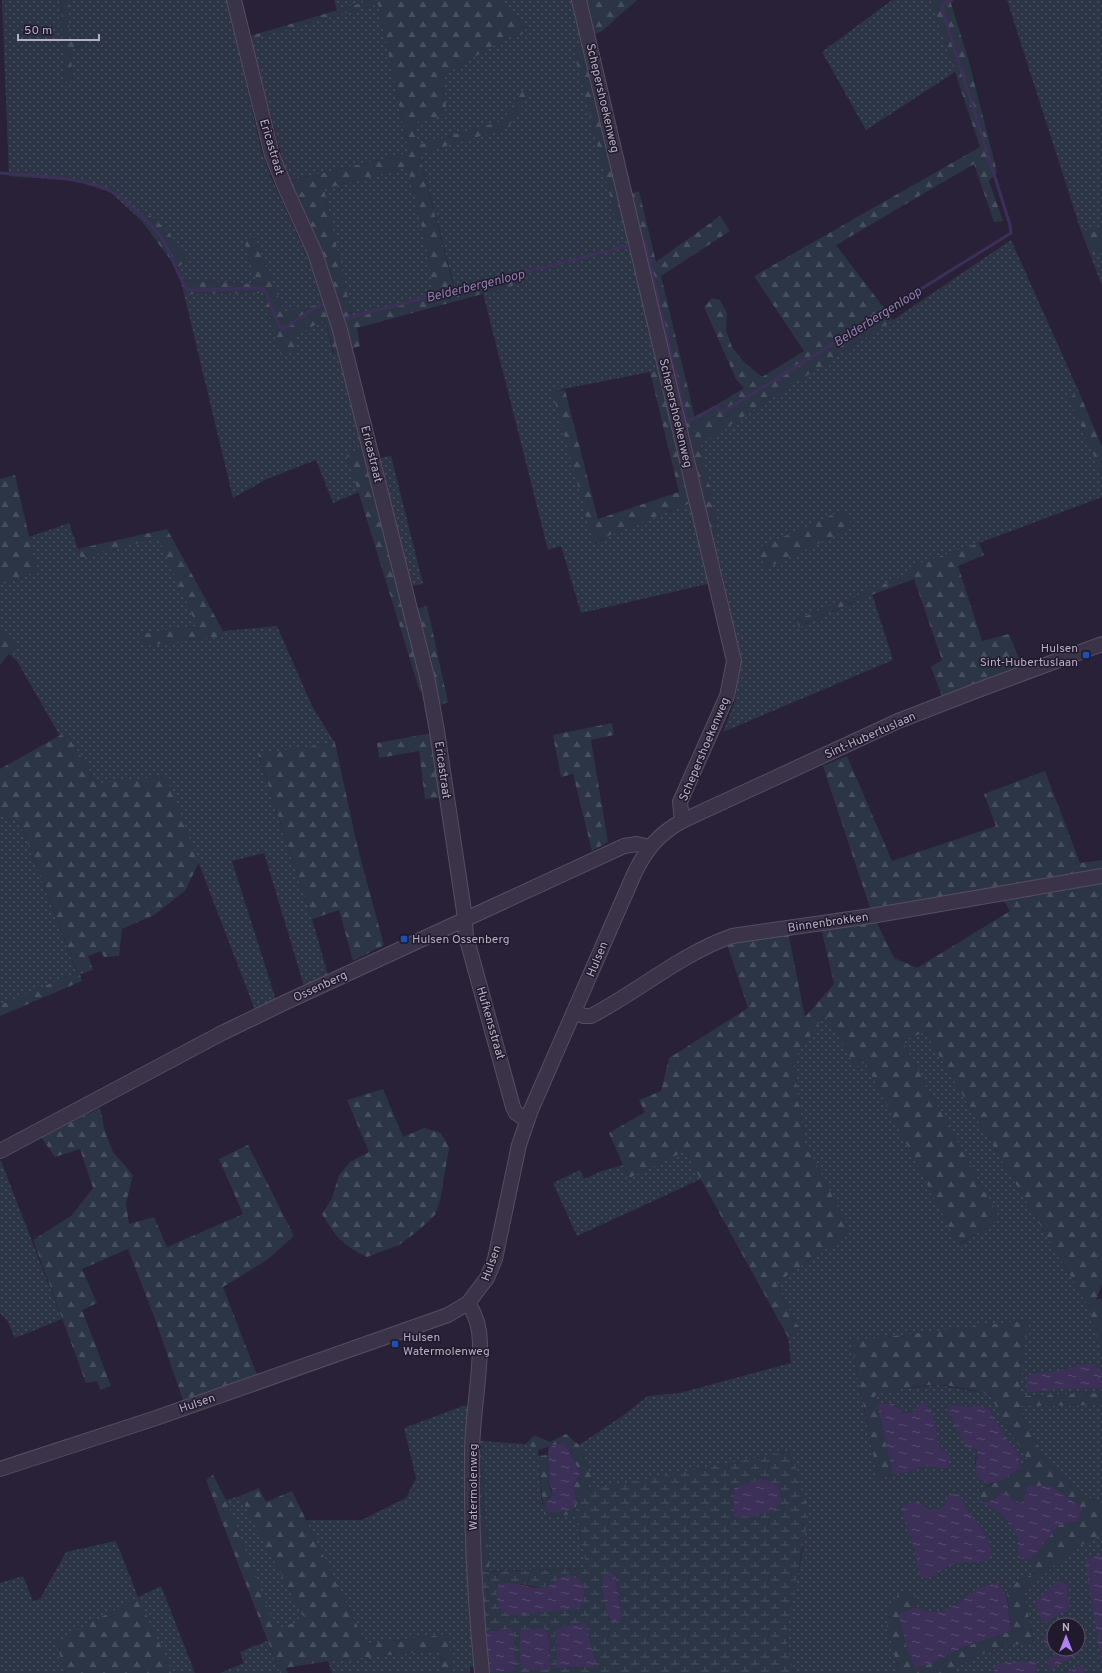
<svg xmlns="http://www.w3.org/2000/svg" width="1102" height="1673" viewBox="0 0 1102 1673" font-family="Overpass,sans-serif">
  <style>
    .grass { fill: url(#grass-dots); fill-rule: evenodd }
    .forest { fill: url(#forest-firs); fill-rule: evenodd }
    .wetland { fill: url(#wetland-marsh); fill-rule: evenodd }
    .water { fill: url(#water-ripples) }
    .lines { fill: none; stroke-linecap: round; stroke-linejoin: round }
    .stream { stroke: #3d3058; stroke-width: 3 }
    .minor-casing { stroke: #564e62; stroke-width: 16 }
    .minor { stroke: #3b3448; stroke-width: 14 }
    .transit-dot { fill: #1a4fb4; stroke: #201a2c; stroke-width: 1.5 }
    .labels { text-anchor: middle; stroke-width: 3; stroke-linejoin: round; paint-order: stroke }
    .street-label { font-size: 12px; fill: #b7aec4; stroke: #201a2c }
    .poi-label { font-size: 12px; fill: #b7aec4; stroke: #201a2c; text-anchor: start }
    .water-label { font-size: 13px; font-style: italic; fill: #907fb1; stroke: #201a2c }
  </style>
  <defs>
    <pattern id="grass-dots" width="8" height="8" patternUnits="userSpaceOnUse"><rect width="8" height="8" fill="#2c3545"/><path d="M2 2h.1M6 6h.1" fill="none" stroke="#48505e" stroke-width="1.8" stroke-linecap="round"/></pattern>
    <pattern id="forest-firs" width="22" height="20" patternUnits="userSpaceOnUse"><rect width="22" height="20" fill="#2c3545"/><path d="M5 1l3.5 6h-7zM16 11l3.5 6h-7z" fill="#48505e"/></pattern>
    <pattern id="wetland-marsh" width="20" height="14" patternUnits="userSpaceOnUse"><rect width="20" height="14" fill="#2c3545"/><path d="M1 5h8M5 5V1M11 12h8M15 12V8" fill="none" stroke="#48505e"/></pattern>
    <pattern id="water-ripples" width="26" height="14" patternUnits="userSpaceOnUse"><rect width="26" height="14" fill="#3d3058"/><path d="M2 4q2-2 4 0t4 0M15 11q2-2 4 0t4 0" fill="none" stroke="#574b6e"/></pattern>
  </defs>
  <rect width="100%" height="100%" fill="#282137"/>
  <g class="grass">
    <path d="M2 0H61L64 81 73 82 70 48 86 46V39H69V0H227L262 153 271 177 314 272 321 304 284 313 255 238 244 241 259 284 181 280 178 267 187 260C178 243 165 227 150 215L142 221 110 192 76 181 9 176Z"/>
    <polygon points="334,0 372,0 337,10"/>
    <polygon points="501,0 572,0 583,46 574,48 616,220 623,219 661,369 650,372 553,391 595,544 610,535 693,502 712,583 581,613 561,546 548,550 483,293 519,284 516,273 455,289 419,153 508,128 524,90 502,121 418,146 414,129 418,121 430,121 446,106 442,85 446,74 506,38 521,35 527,27"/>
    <polygon points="892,0 931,0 955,72 866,130 822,52"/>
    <polygon points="1007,0 1102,0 1102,229 1081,231"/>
    <polygon points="378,4 409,153 288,181 251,39"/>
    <polygon points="408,167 429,259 434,294 352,316 324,189"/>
    <polygon points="1011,240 1079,392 1069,398 1102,475 1102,497 979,543 910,567 912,573 796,620 799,627 872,594 893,660 723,732 735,701 739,670 738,651 723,578 712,538 719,536 700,444 893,320"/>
    <polygon points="1102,250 1102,286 1090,254"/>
    <polygon points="263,293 294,336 325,320 333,354 339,352 365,448 347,455 359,492 333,503 316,460 267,479 233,498 184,294"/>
    <polygon points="391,456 423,584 411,586 380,458"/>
    <polygon points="69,523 81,558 158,537 198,626 140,634 225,635 223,631 277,626 312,706 335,743 258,755 312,919 328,975 304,986 264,853 232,861 276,1000 255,1010 184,825 97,783 66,732 60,736 17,661 9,654 15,645 0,631 0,585 37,571 29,537"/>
    <polygon points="0,809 6,820 18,818 77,973 0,1005"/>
    <polygon points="825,1014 856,1067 865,1062 959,1245 1000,1219 902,1041 925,1032 1088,1305 1102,1346 1102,1393 1019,1396 1027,1320 851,1342 878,1479 893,1474 910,1472 923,1466 948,1469 939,1447 924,1402 912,1412 902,1413 895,1404 877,1404 875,1394 906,1388 940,1385 990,1394 1001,1417 1028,1460 1021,1467 1018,1454 979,1405 970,1407 951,1405 947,1409 953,1419 977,1450 975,1462 981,1481 992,1483 978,1492 983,1503 1001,1514 1013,1530 1018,1539 1017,1548 1018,1558 1030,1560 1035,1573 1013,1584 1007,1592 1007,1597 997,1582 977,1588 963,1600 946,1610 930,1612 915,1607 916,1596 887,1609 887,1626 899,1673 794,1673 786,1638 791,1606 803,1550 791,1451 588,1491 591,1476 579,1445 621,1417 648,1396 680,1393 791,1363 788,1337 800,1331 776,1283 851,1232 805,1143 793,1061"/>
    <polygon points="685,1151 701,1179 577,1236 553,1183 580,1170 584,1179 602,1171 623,1165 629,1178"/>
    <polygon points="0,1161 1,1161 62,1319 15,1338 7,1320 0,1313"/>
    <polygon points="1102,1405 1102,1503 1087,1497 1045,1460 1020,1410 1020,1406"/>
    <path d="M463 1406H472C468 1492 462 1580 477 1666L470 1667V1673H452L448 1634 366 1644 306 1520H362L406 1498 416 1478 404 1428Z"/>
    <polygon points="481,1441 526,1444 538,1450 542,1504 550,1517 575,1514 587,1568 490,1571 484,1507"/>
    <polygon points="240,1496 305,1619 276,1630 226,1500"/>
    <path d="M1102 1534V1673H947L971 1659 1000 1647 1034 1642 1024 1593 1070 1551ZM1054 1625H1078V1649H1054Z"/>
    <polygon points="116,1541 138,1597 161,1586 195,1673 173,1673 56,1642 65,1673 0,1673 0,1583 23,1576 33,1601 40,1599 66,1552"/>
    <polygon points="267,1641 280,1673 220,1673 244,1663 240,1652"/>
    <polygon points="441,1650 442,1673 332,1673 328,1661"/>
  </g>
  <g class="forest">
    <polygon points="61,0 69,0 69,39 86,38 86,46 70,48 73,82 64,81"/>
    <path d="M372 0H501L527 27 521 35 506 38 446 74 442 86 446 106 444 113 430 121H418L414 129 418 145 502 121 524 89 529 94 508 128 419 154 454 288 516 272 519 284 357 328 360 346 334 354 325 320 294 336 298 352 281 355 263 293 184 294 181 280 258 284 244 241 255 238 284 312 321 304 314 272 297 232 309 229 288 181 409 153 378 4 251 39 250 36ZM408 167 429 259 433 294 352 316 324 189Z"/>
    <polygon points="583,0 637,0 602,31 595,34 591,33"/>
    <polygon points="931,0 950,0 969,62 997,172 989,181 1003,221 994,222 974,164 836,245 893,320 701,444 719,536 712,538 630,194 639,191 656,262 720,216 730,231 661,276 695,418 744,388 736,379 704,307 712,298 720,300 727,313 726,330 732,347 743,361 762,377 804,351 754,276 980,147"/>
    <polygon points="583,46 623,219 616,220 573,48"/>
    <path d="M150 215C165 227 178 243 187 260L178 267 174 265 142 221Z"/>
    <polygon points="1102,229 1102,250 1090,254 1081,231"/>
    <polygon points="661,369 693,502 610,535 594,544 552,391 565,390 598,519 679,492 650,372"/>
    <polygon points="1079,392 1102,447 1102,475 1069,398"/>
    <polygon points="365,448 423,690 420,692 347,455"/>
    <polygon points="15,475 37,571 0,585 0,479"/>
    <polygon points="843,510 853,527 765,569 758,548"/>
    <polygon points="167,529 223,631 225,636 145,646 140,634 197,626 158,538 81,558 77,549"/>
    <polygon points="979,543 984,555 958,566 982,641 1009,634 1022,666 942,696 931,667 942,660 914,579 853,602 799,627 796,620 911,573 909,567"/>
    <polygon points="427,606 448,702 440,705 416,609"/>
    <polygon points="0,631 16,645 0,665"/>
    <polygon points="612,723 614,735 591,740 608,842 592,851 573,774 561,777 553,735"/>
    <polygon points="66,732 97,783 166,776 199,862 185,891 154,915 122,929 119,956 104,957 101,951 88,956 93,970 80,974 82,981 0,1016 0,1005 77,972 18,818 6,820 0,809 0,769"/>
    <polygon points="432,733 440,798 425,799 419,751 379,758 377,743"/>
    <polygon points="335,743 358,849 384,945 353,961 339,910 312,919 258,754"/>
    <polygon points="847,756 892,861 996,826 984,794 1045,771 1080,863 1102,860 1102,1284 1096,1299 1102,1299 1102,1356 1088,1305 925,1032 902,1041 1000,1219 958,1245 865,1062 856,1067 825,1014 793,1061 805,1143 851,1232 776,1283 800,1331 788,1337 685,1151 629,1178 609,1133 645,1112 639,1100 661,1091 669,1058 748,1008 726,941 788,932 805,1017 834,984 821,928 876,921 894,958 917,968 1010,911 1002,898 871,911 823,766"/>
    <path d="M383 1089 403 1137 424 1128 441 1133 449 1148 440 1201 435 1215 420 1229 399 1245 367 1257C342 1245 336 1237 322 1214L332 1198 339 1175 350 1162 369 1152 347 1100Z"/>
    <polygon points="100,1108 105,1132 113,1152 133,1175 126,1203 129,1224 154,1217 167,1247 243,1214 219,1159 248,1145 294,1236 267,1260 223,1287 257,1375 183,1400 155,1319 128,1249 82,1269 97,1303 82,1310 111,1386 100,1390 97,1381 86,1383 33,1240 71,1216 93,1188 80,1149 55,1157 41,1137"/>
    <path d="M1028 1320 1019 1396 1102 1393V1405L1021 1406 1020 1410 1045 1460 1087 1497 1102 1503V1534L1070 1551 1024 1593 1034 1642 1000 1647 971 1659 947 1673H899L887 1626V1609L901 1591 916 1596 915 1607 899 1614 939 1660 962 1648 1011 1631 1007 1592 1013 1584 1035 1573 1030 1560 1059 1525 1078 1521 1026 1495 1022 1503 1013 1500 1002 1491 994 1499 983 1503 977 1492 1017 1471 1028 1460 1001 1417 990 1394C974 1391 957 1386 941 1385 918 1384 896 1390 875 1395L893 1474 878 1479 851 1341Z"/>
    <polygon points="566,1434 579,1445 591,1476 588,1491 579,1492 575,1514 549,1517 544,1514 538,1456 547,1455 552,1473 550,1489 554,1495 546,1503 573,1489 580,1473 564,1442 538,1450 526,1444 534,1435 550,1442"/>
    <polygon points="476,1440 481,1441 484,1507 490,1571 478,1572"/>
    <polygon points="213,1475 226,1500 276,1629 305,1619 240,1496 259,1488 266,1502 292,1491 366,1644 449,1634 452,1673 442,1673 441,1650 328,1661 286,1668 288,1673 280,1673 206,1480"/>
    <polygon points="138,1597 173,1673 65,1673 56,1642"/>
  </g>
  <path class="wetland" d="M791 1451 809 1512 786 1638 794 1673H486L478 1572 587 1568 575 1514 579 1492ZM566 1575 506 1613 501 1610 498 1605 521 1584 540 1588 548 1586ZM615 1576 622 1618 609 1620 605 1595ZM581 1624 595 1664 589 1667 556 1668 555 1631 564 1626ZM544 1628 548 1634 551 1668 520 1664V1648L523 1629ZM510 1629 514 1633 515 1670 513 1671 492 1672 490 1631Z"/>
  <g class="water">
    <polygon points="1086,1364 1092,1364 1101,1372 1102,1388 1057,1389 1031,1392 1028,1392 1026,1388 1028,1377 1032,1374 1053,1372"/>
    <path d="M924 1401C936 1415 935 1430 939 1447L950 1456 948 1469 923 1466 910 1472 893 1474 877 1404H895L902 1413 912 1412Z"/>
    <path d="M951 1405 970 1407 979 1405 989 1410 1004 1436 1018 1454 1021 1467C1017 1472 998 1483 992 1483 985 1484 979 1479 975 1475L977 1450 965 1446 947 1409Z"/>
    <path d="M564 1442 580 1473 573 1489 576 1501 573 1508C565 1512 555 1513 547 1511L546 1503 553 1495 549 1480C554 1466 545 1461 549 1447Z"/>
    <polygon points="761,1479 769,1481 779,1487 781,1500 773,1511 752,1517 734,1516 734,1488"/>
    <polygon points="1032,1486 1051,1486 1082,1508 1078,1521 1059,1525 1030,1560 1018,1558 1017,1548 1018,1539 1013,1530 1001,1514 983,1503 994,1499 1002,1491 1013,1500 1022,1503 1026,1495 1026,1488"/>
    <path d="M960 1493 963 1503 972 1517 989 1540 992 1558C976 1565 972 1560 957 1563 947 1565 939 1573 929 1578L921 1577C917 1567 917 1557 914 1547 910 1534 904 1522 902 1508L908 1503 919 1502 927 1510C942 1510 944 1509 949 1495Z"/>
    <polygon points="1102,1554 1102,1665 1085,1563 1088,1558"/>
    <path d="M611 1573 615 1576 622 1619 612 1621C604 1617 603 1584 603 1575Z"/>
    <path d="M566 1575C584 1575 592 1599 576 1609L514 1615 506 1613 501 1610 498 1605 496 1591 498 1585C515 1579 524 1588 540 1588 550 1588 557 1579 566 1575Z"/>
    <polygon points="1058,1581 1064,1581 1067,1585 1070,1608 1043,1624 1035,1601"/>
    <polygon points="997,1582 1007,1597 1011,1631 962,1648 928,1665 915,1667 906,1646 899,1614 915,1607 930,1612 946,1610 963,1600 977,1588"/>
    <polygon points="581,1624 586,1625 595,1664 593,1667 589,1667 556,1668 555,1631 564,1626"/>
    <polygon points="544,1628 548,1634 551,1668 548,1670 524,1670 520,1664 520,1631 523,1629"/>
    <polygon points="1054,1628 1054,1645 1050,1647 1045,1646 1043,1636"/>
    <polygon points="511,1629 514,1633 515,1670 513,1671 492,1672 488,1671 487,1634 490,1631"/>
    <polygon points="1079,1642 1081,1646 1080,1653 1050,1670 1047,1660 1065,1649 1078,1649"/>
    <polygon points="1035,1661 1037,1673 994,1673 994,1667 1000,1663"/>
    <polygon points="1081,1665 1084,1668 1084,1673 1067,1673"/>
  </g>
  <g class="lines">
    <g class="stream">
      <path d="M0 173C35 176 86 176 116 194 126 200 134 209 142 216 149 223 157 230 162 239 172 254 176 273 186 288L189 290 262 288 265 291 280 328 283 329 310 311 326 302"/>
      <polyline points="645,242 687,422 715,407 722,412 731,407 1011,233 1010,225 942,9 943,3 952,0"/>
      <polyline points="338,299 343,319 627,246"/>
    </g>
    <g class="minor-casing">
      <g id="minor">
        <polyline points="234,0 272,155 285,187 315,253 340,330 428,681 437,731 464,911 466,936 513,1107 516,1113 527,1120"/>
        <polyline points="579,0 734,661 727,696 680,802 682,821"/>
        <path d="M574 1012 584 1016H591C639 991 681 954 732 936L871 916 1102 876"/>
        <polyline points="0,1151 222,1033 286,1002 624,846 637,844 649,847"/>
        <path d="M468 1303C476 1315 480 1328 480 1343 480 1381 472 1418 472 1455 471 1528 475 1601 482 1673"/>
        <path d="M0 1469 156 1418 448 1315 468 1303 487 1278 495 1259 519 1145 531 1110 635 872C647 848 659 834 682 821L898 721 978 690 1102 644"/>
      </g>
    </g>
    <use href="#minor" class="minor"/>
  </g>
  <g class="transit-dot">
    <rect x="1082" y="651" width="8" height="8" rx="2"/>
    <rect x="400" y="935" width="8" height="8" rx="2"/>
    <rect x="391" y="1340" width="8" height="8" rx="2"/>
  </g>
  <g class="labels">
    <g class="street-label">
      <text transform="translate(603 98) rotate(77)" y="4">Schepershoekenweg</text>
      <text transform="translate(272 147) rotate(73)" y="4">Ericastraat</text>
      <text transform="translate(676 413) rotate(77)" y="4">Schepershoekenweg</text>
      <text transform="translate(372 454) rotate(76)" y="4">Ericastraat</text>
      <text transform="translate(870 735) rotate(-24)" y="4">Sint-Hubertuslaan</text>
      <text transform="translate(704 749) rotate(-67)" y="4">Schepershoekenweg</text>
      <text transform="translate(443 770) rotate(82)" y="4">Ericastraat</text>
      <text transform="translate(828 922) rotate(-8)" y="4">Binnenbrokken</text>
      <text transform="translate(597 959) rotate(-67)" y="4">Hulsen</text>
      <text transform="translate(320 986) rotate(-25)" y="4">Ossenberg</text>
      <text transform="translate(491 1023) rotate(74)" y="4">Hufkensstraat</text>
      <text transform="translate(491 1263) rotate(-70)" y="4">Hulsen</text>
      <text transform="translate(197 1403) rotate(-19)" y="4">Hulsen</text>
      <text transform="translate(473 1487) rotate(-90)" y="4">Watermolenweg</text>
    </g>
    <g class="poi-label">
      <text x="1078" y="652" text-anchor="end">Hulsen<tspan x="1078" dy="14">Sint-Hubertuslaan</tspan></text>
      <text x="412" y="943">Hulsen Ossenberg</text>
      <text x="403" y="1341">Hulsen<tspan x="403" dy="14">Watermolenweg</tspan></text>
    </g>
    <g class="water-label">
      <text transform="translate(475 285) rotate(-14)" y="5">Belderbergenloop</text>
      <text transform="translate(877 316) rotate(-32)" y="5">Belderbergenloop</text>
    </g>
  </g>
  <g transform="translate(1066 1637)"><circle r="19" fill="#201a2c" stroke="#5c5569"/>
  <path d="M0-3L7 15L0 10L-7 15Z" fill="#ae82f5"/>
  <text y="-6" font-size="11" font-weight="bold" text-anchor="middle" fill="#b7aec4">N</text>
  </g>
  <path d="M18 34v6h81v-6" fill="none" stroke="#b7aec4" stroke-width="2"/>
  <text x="24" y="34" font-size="12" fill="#b7aec4" stroke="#201a2c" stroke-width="3" paint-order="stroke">50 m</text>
</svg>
